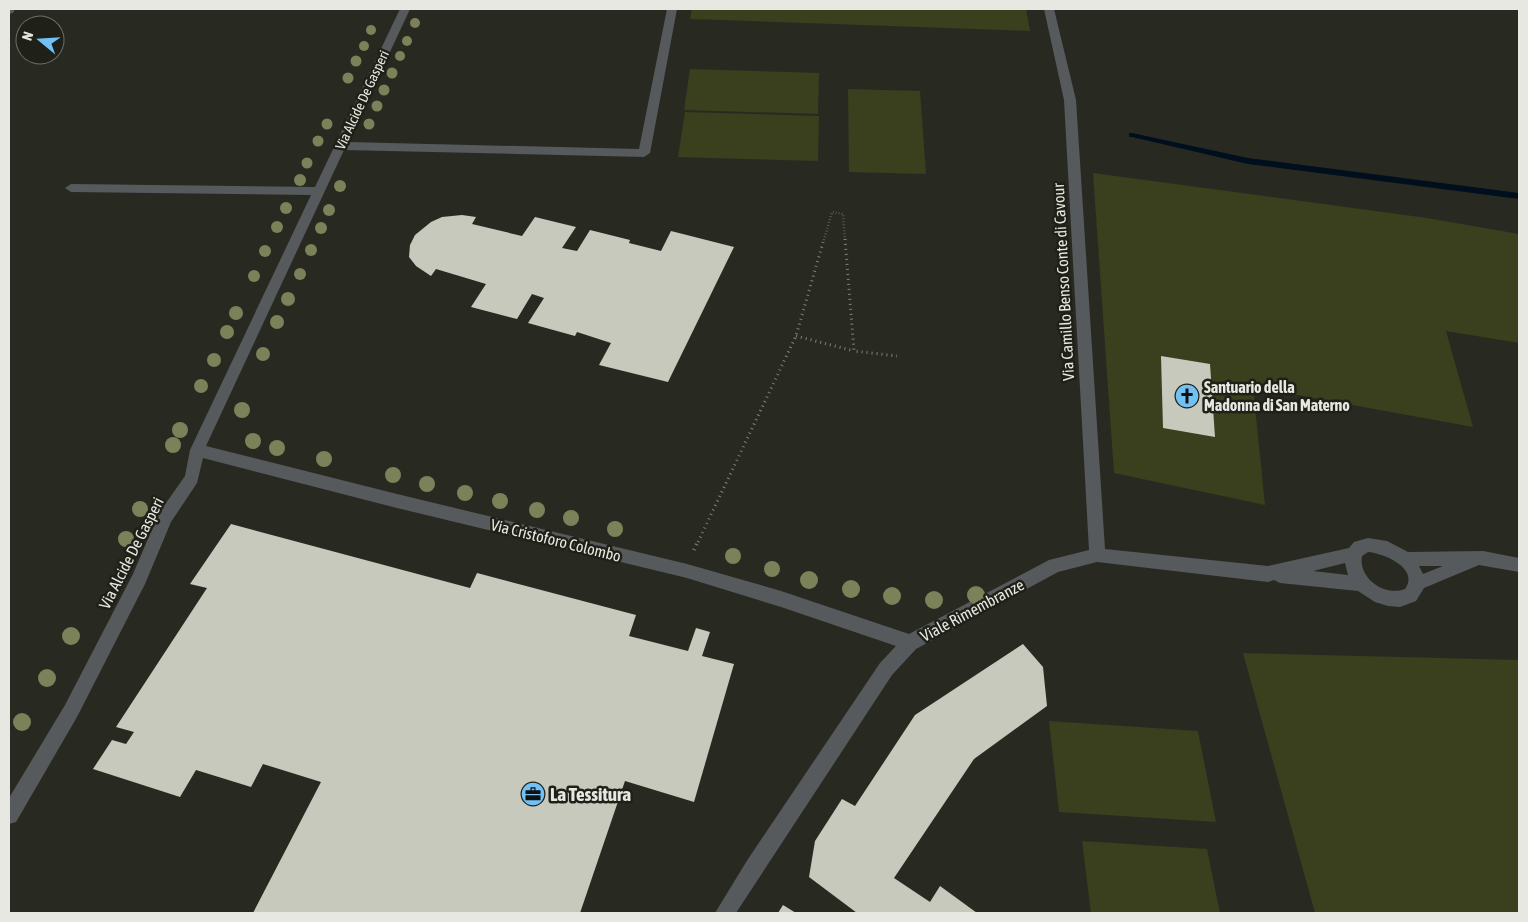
<svg xmlns="http://www.w3.org/2000/svg" width="1528" height="922" viewBox="0 0 1528 922" font-family="'Asap Condensed',sans-serif">
  <style>
    .green { fill: #3a3f1e }
    .lines { fill: none; stroke-linecap: round; stroke-linejoin: round }
    .stream { fill: #000f1e; fill-rule: evenodd }
    .building { fill: #c7c9bd }
    .path-far2 { stroke: #7f8179; stroke-width: 2.5; stroke-dasharray: 0.5 2.5; stroke-linecap: butt }
    .path-far1 { stroke: #7f8179; stroke-width: 3; stroke-dasharray: 1 4; stroke-linecap: butt }
    .path { stroke: #7f8179; stroke-width: 4; stroke-dasharray: 1 4.5; stroke-linecap: butt }
    .minor { fill: #565a5d; fill-rule: evenodd }
    .tree { fill: #7b8159 }
    .labels { text-anchor: middle; stroke-width: 5; stroke-linejoin: round; paint-order: stroke }
    .far-street-label { font-size: 14px; fill: #e7e8e2; stroke: #1f2017 }
    .street-label { font-size: 16px; fill: #e7e8e2; stroke: #1f2017 }
    .poi-label { font-size: 16px; font-weight: bold; fill: #e7e8e2; stroke: #1f2017; text-anchor: start }
    .near-poi-label { font-size: 19px; font-weight: bold; fill: #e7e8e2; stroke: #1f2017; text-anchor: start }
  </style>
  <rect width="100%" height="100%" fill="#282a21"/>
  <g class="green">
    <polygon points="692,9 1026,9 1030,31 690,19"/>
    <polygon points="690,69 819,73 818,114 684,110"/>
    <polygon points="848,89 920,91 926,174 849,172"/>
    <polygon points="685,112 819,116 818,161 678,157"/>
    <polygon points="1093,173 1427,218 1519,234 1519,343 1446,331 1473,427 1253,387 1265,505 1114,473"/>
    <polygon points="1243,653 1519,660 1519,913 1315,913"/>
    <polygon points="1049,721 1198,731 1216,822 1059,812"/>
    <polygon points="1082,841 1207,849 1220,913 1091,913"/>
  </g>
  <g class="lines">
    <polygon class="stream" points="1129,133 1132,133 1248,158 1519,193 1519,199 1248,164 1132,137 1129,137"/>
  </g>
  <g class="building">
    <polygon points="462,215 476,217 472,224 522,236 535,217 576,227 562,248 577,251 590,230 630,240 629,243 661,251 671,231 734,247 668,382 599,365 611,343 577,332 575,336 528,323 544,298 532,294 517,319 471,307 486,284 436,269 431,276 416,266 409,257 410,245 415,235 431,222 442,217"/>
    <polygon points="1161,356 1210,364 1215,437 1163,428"/>
    <polygon points="231,524 470,588 477,573 636,615 629,636 688,651 696,628 710,632 702,656 734,664 694,802 625,781 580,913 253,913 321,782 263,764 251,787 196,770 180,797 93,769 112,740 126,744 134,732 116,727 207,588 190,584"/>
    <polygon points="1023,644 1043,667 1047,706 974,759 894,878 930,902 940,886 977,913 857,913 809,877 815,841 842,799 855,806 915,715"/>
    <polygon points="783,905 796,913 778,913"/>
  </g>
  <g class="lines">
    <polyline class="path-far2" points="824,240 832,212 843,214 845,240"/>
    <g class="path-far1">
      <polyline points="845,239 854,351 897,356"/>
      <polyline points="796,336 854,351"/>
      <polyline points="698,542 796,336 824,239"/>
    </g>
    <polyline class="path" points="694,550 698,541"/>
    <g class="minor">
      <polygon points="9,9 15,9 13,13 9,14"/>
      <path d="M400 9H410L348 142 639 149 667 9H677L650 153 644 157 344 150 206 446 397 494 687 564 781 591 909 634 1049 560 1089 550 1064 100 1044 9H1054L1076 100 1105 549 1268 566 1349 548 1354 542 1368 538 1387 541 1408 552 1483 551 1519 558V572L1479 565 1424 588 1416 601 1400 607 1388 606 1375 602 1358 591 1280 583 1274 580 1268 582 1097 562 1058 572 916 649 892 675 736 913H715L748 859 880 663 896 646 781 607 687 578 397 508 203 458 197 483 171 522 145 584 77 717 16 822 9 824V798L65 705 133 574 159 513 185 476 190 450 311 195 71 192 65 188 71 184 315 187ZM1368 552C1383 553 1420 568 1405 589 1384 597 1358 578 1362 556ZM1345 563 1348 575 1313 571ZM1419 566H1443L1423 574Z"/>
    </g>
  </g>
  <g class="tree">
    <circle cx="415" cy="23" r="5"/>
    <circle cx="371" cy="30" r="5"/>
    <circle cx="407" cy="41" r="5"/>
    <circle cx="364" cy="46" r="5"/>
    <circle cx="400" cy="56" r="5"/>
    <circle cx="356" cy="61" r="5.5"/>
    <circle cx="392" cy="73" r="5.5"/>
    <circle cx="348" cy="78" r="5.5"/>
    <circle cx="384" cy="90" r="5.5"/>
    <circle cx="377" cy="106" r="5.5"/>
    <circle cx="327" cy="124" r="5.5"/>
    <circle cx="369" cy="124" r="5.5"/>
    <circle cx="318" cy="141" r="5.5"/>
    <circle cx="307" cy="163" r="5.5"/>
    <circle cx="300" cy="180" r="6"/>
    <circle cx="340" cy="186" r="6"/>
    <circle cx="286" cy="208" r="6"/>
    <circle cx="329" cy="210" r="6"/>
    <circle cx="277" cy="227" r="6"/>
    <circle cx="321" cy="228" r="6"/>
    <circle cx="311" cy="250" r="6"/>
    <circle cx="265" cy="251" r="6"/>
    <circle cx="300" cy="274" r="6"/>
    <circle cx="254" cy="276" r="6"/>
    <circle cx="288" cy="299" r="7"/>
    <circle cx="236" cy="313" r="7"/>
    <circle cx="277" cy="322" r="7"/>
    <circle cx="227" cy="332" r="7"/>
    <circle cx="263" cy="354" r="7"/>
    <circle cx="214" cy="360" r="7"/>
    <circle cx="201" cy="386" r="7"/>
    <circle cx="242" cy="410" r="8"/>
    <circle cx="180" cy="430" r="8"/>
    <circle cx="253" cy="441" r="8"/>
    <circle cx="173" cy="445" r="8"/>
    <circle cx="277" cy="448" r="8"/>
    <circle cx="324" cy="459" r="8"/>
    <circle cx="393" cy="475" r="8"/>
    <circle cx="427" cy="484" r="8"/>
    <circle cx="465" cy="493" r="8"/>
    <circle cx="500" cy="501" r="8"/>
    <circle cx="140" cy="509" r="8"/>
    <circle cx="537" cy="510" r="8"/>
    <circle cx="571" cy="518" r="8"/>
    <circle cx="615" cy="529" r="8"/>
    <circle cx="126" cy="539" r="8"/>
    <circle cx="733" cy="556" r="8"/>
    <circle cx="772" cy="569" r="8"/>
    <circle cx="809" cy="580" r="9"/>
    <circle cx="851" cy="589" r="9"/>
    <circle cx="976" cy="595" r="9"/>
    <circle cx="892" cy="596" r="9"/>
    <circle cx="934" cy="600" r="9"/>
    <circle cx="71" cy="636" r="9"/>
    <circle cx="47" cy="678" r="9"/>
    <circle cx="22" cy="722" r="9"/>
  </g>
  <defs>
    <g id="church-disc" transform="scale(1.25)"><circle r="9.5" fill="#72c1f5" stroke="#1f2017"/><path d="M-1.2-6h2.4v3.5h3.3v2.4h-3.3V6h-2.4V-.1h-3.3v-2.4h3.3Z" fill="#111"/></g>
    <g id="office-disc" transform="scale(1.25)"><circle r="9.5" fill="#72c1f5" stroke="#1f2017"/><path d="M-6-3h4V-5.5h4V-3h4V5H-6ZM-1-4.5V-3h2v-1.5ZM-6 0V1H6V0Z" fill="#111"/></g>
  </defs>
  <g fill-rule="evenodd">
    <use href="#church-disc" x="1187" y="396"/>
    <use href="#office-disc" x="533" y="794"/>
  </g>
  <g class="labels">
    <g class="far-street-label">
      <text transform="translate(362 100) rotate(-65)" y="5">Via Alcide De Gasperi</text>
    </g>
    <g class="street-label">
      <text transform="translate(1063 282) rotate(-93)" y="6">Via Camillo Benso Conte di Cavour</text>
      <text transform="translate(556 540) rotate(14)" y="6">Via Cristoforo Colombo</text>
      <text transform="translate(131 553) rotate(-63)" y="6">Via Alcide De Gasperi</text>
      <text transform="translate(972 610) rotate(-28)" y="6">Viale Rimembranze</text>
    </g>
    <g class="poi-label">
      <text x="1204" y="393">Santuario della<tspan x="1204" dy="18">Madonna di San Materno</tspan></text>
    </g>
    <g class="near-poi-label">
      <text x="550" y="801">La Tessitura</text>
    </g>
  </g>
  <rect width="1528" height="922" fill="none" stroke="#e7e8e2" stroke-width="20"/>
  <g transform="translate(40 40) rotate(288)"><circle r="24" fill="#1f2017" stroke="#6f7068"/>
  <path d="M0-4L9 19L0 12L-9 19Z" fill="#72c1f5"/>
  <text y="-8" font-size="14" font-weight="bold" text-anchor="middle" fill="#e7e8e2">N</text>
  </g>
</svg>
